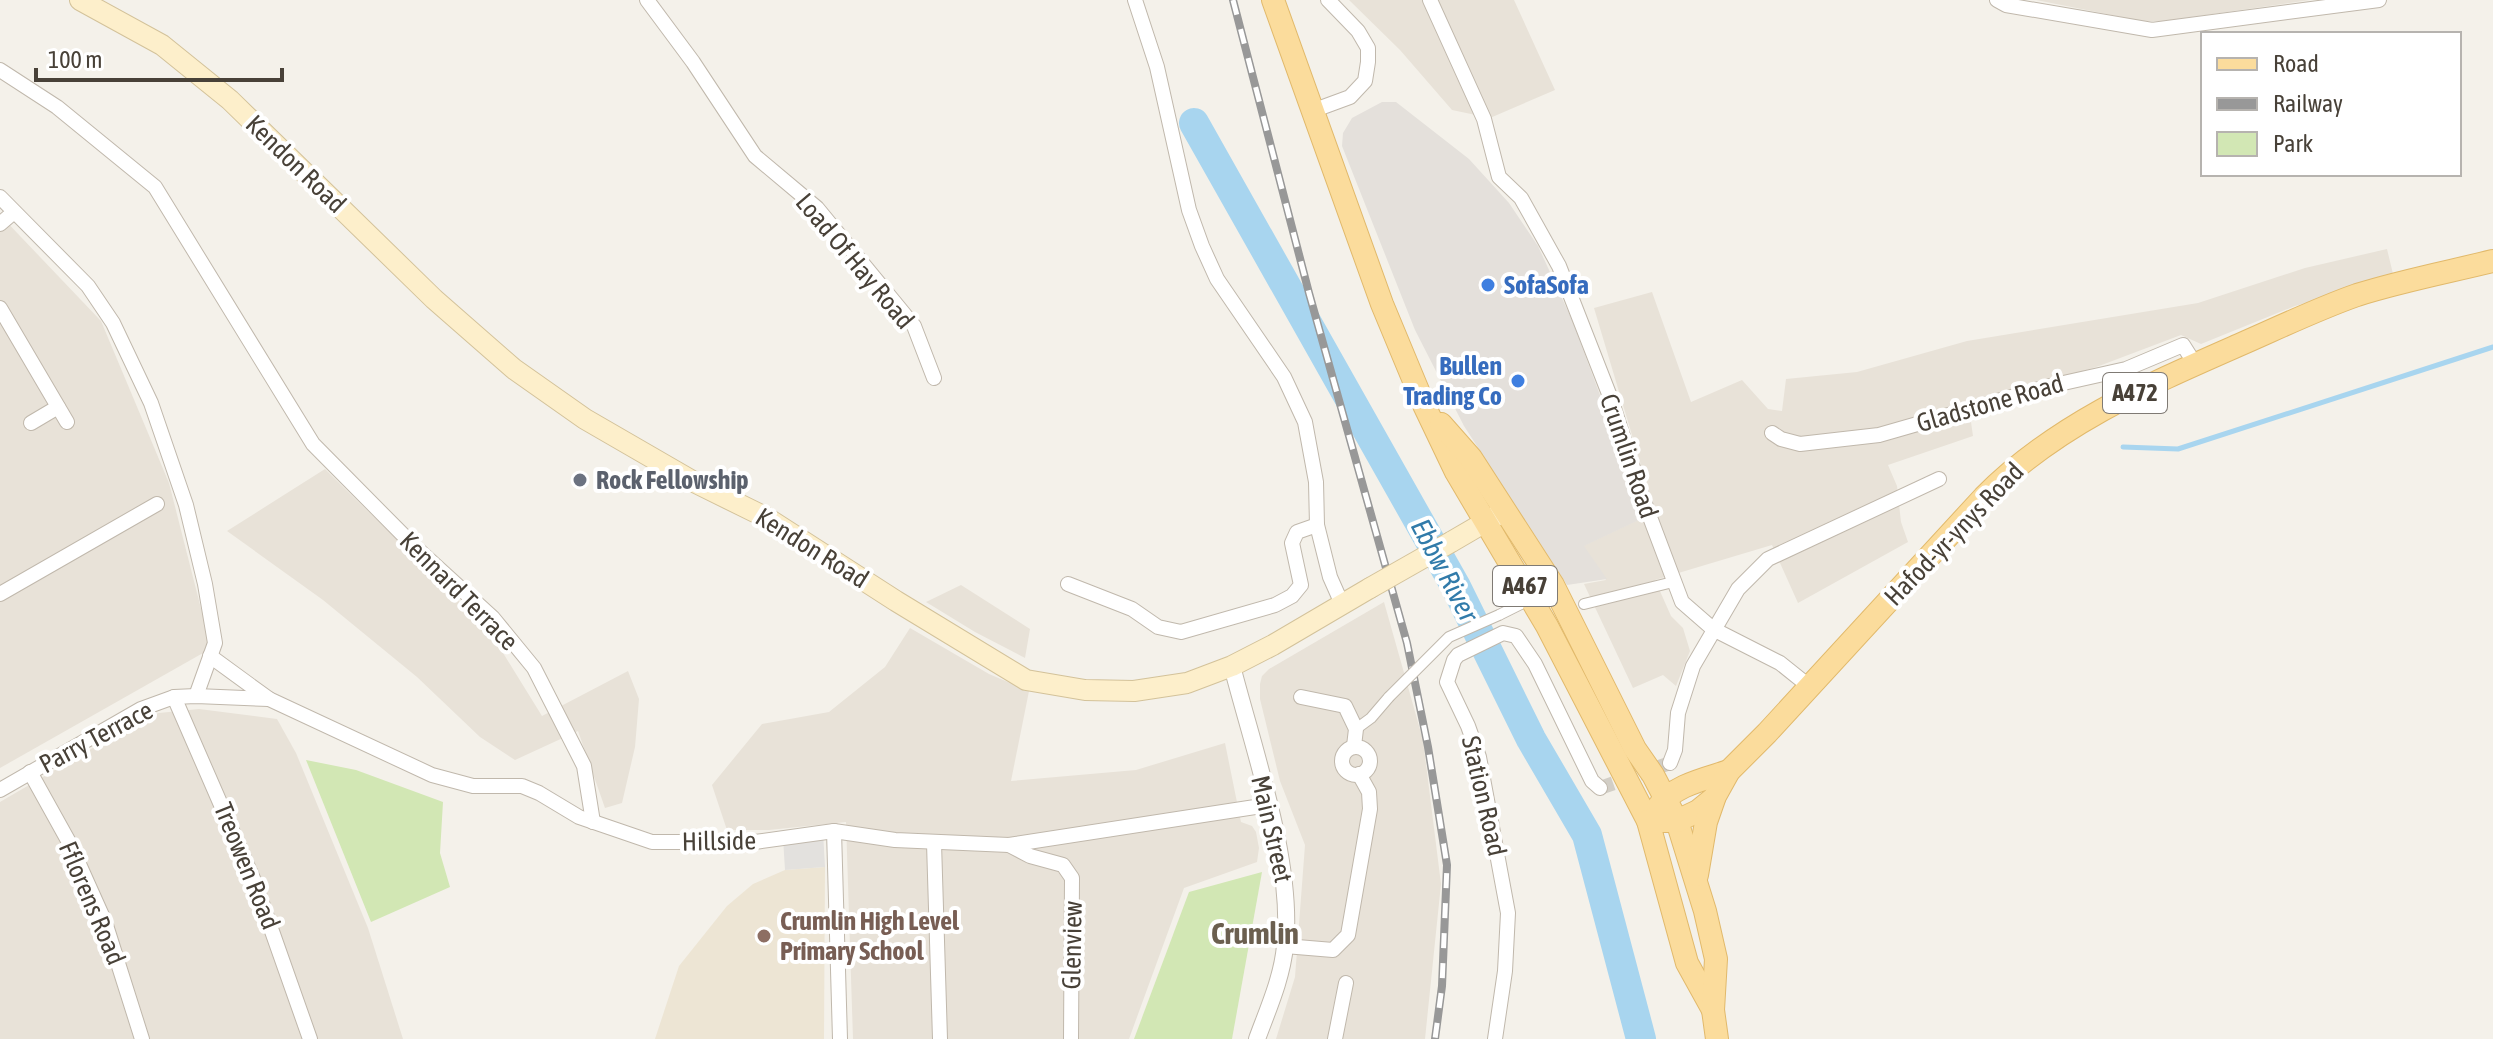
<svg xmlns="http://www.w3.org/2000/svg" width="2493" height="1039" viewBox="0 0 2493 1039" font-family="'Asap Condensed',sans-serif">
  <style>
    .residential { fill: #e8e2d8 }
    .industrial { fill: #e4e0db }
    .education { fill: #ede5d4 }
    .green { fill: #d2e7b4 }
    .parking { fill: #e3e1de }
    .lines { fill: none; stroke-linecap: round; stroke-linejoin: round }
    .stream { stroke: #a8d5ef; stroke-width: 5 }
    .river { stroke: #a8d5ef; stroke-width: 30 }
    .minor-tunnel { stroke: #d2cec6; stroke-width: 14; stroke-dasharray: 14 7; stroke-linecap: butt }
    .pedestrian-casing { stroke: #c0b8ac; stroke-width: 12 }
    .minor-casing { stroke: #c0b8ac; stroke-width: 16 }
    .tertiary-casing { stroke: #c0b8ac; stroke-width: 18 }
    .secondary-casing { stroke: #d3c29a; stroke-width: 22 }
    .primary-casing { stroke: #e1b96b; stroke-width: 24 }
    .pedestrian { stroke: #fff; stroke-width: 10 }
    .minor { stroke: #fff; stroke-width: 14 }
    .tertiary { stroke: #fff; stroke-width: 16 }
    .secondary { stroke: #fdefcb; stroke-width: 20 }
    .primary { stroke: #fbdc9c; stroke-width: 22 }
    .rail-casing { stroke: #989898; stroke-width: 8 }
    .rail { stroke: #fff; stroke-width: 5; stroke-dasharray: 15; stroke-linecap: butt }
    .pedestrian-bridge-casing { stroke: #c0b8ac; stroke-width: 12; stroke-linecap: butt }
    .secondary-bridge-casing { stroke: #d3c29a; stroke-width: 22; stroke-linecap: butt }
    .pedestrian-bridge { stroke: #fff; stroke-width: 10 }
    .secondary-bridge { stroke: #fdefcb; stroke-width: 20 }
    .shop-dot { fill: #3f7fe0; stroke: #fff; stroke-width: 3 }
    .worship-dot { fill: #6b7280; stroke: #fff; stroke-width: 3 }
    .education-dot { fill: #8d6e63; stroke: #fff; stroke-width: 3 }
    .labels { text-anchor: middle; stroke-width: 8; stroke-linejoin: round; paint-order: stroke }
    .shield { fill: #fff; stroke: #7f7a74; stroke-width: 2 }
    .shield-label { font-size: 24px; font-weight: bold; fill: #484138 }
    .street-label { font-size: 26px; fill: #484138; stroke: #fff }
    .shop-label { font-size: 26px; font-weight: bold; fill: #366cbe; stroke: #fff; text-anchor: start }
    .worship-label { font-size: 26px; font-weight: bold; fill: #5b616d; stroke: #fff; text-anchor: start }
    .education-label { font-size: 26px; font-weight: bold; fill: #785e54; stroke: #fff; text-anchor: start }
    .water-label { font-size: 28px; font-style: italic; fill: #317baa; stroke: #fff }
    .quarter-label { font-size: 30px; font-weight: bold; fill: #6b5f4f; stroke: #fff }
  </style>
  <rect width="100%" height="100%" fill="#f4f1ea"/>
  <g class="residential">
    <polygon points="1349,0 1514,0 1555,90 1490,118 1452,110 1400,50"/>
    <polygon points="2036,0 2310,0 2164,21 2142,21"/>
    <polygon points="0,215 101,321 169,483 209,640 203,653 0,768"/>
    <polygon points="2387,249 2394,278 2295,306 2201,344 2181,335 2099,366 1969,408 1973,436 1888,465 1897,486 1901,522 1908,542 1798,603 1772,545 1655,580 1671,616 1683,628 1690,651 1676,686 1663,675 1633,688 1584,584 1606,580 1583,546 1655,512 1594,308 1652,292 1691,402 1742,380 1768,409 1782,411 1786,379 1857,372 1967,341 2198,303 2305,268"/>
    <polygon points="325,469 490,632 542,716 628,671 639,699 635,747 622,803 605,808 578,731 515,760 480,737 417,677 323,600 227,531"/>
    <polygon points="961,585 1030,629 1025,658 975,632 926,602"/>
    <polygon points="1384,602 1423,740 1441,884 1425,1039 1276,1039 1295,977 1305,845 1280,781 1260,699 1260,684 1262,676 1269,669"/>
    <polygon points="910,628 989,674 1029,691 1011,781 1136,770 1225,743 1241,822 1252,826 1256,832 1259,848 1257,862 1184,888 1129,1039 853,1039 846,822 769,830 727,830 712,785 762,724 829,712 885,667"/>
    <polygon points="199,709 277,719 296,753 368,928 403,1039 0,1039 0,802 146,717 159,713"/>
  </g>
  <polygon class="industrial" points="1382,102 1396,102 1469,159 1509,203 1538,246 1572,320 1600,395 1639,520 1584,546 1607,579 1567,585 1464,426 1415,330 1342,146 1343,133 1352,118"/>
  <polygon class="education" points="825,867 824,1039 655,1039 679,966 727,906 753,884 785,870"/>
  <g class="green">
    <polygon points="306,760 356,770 443,802 440,853 450,887 371,922"/>
    <polygon points="1262,872 1232,1039 1134,1039 1189,892"/>
  </g>
  <polygon class="parking" points="823,832 825,867 785,870 783,838"/>
  <g class="lines">
    <polyline class="stream" points="2123,447 2178,449 2493,347"/>
    <polyline class="river" points="1194,123 1456,587 1531,739 1587,835 1641,1039"/>
    <polyline class="minor-tunnel" points="1600,788 1670,763"/>
    <g class="pedestrian-casing">
      <g id="pedestrian">
        <polyline points="1584,604 1673,582"/>
        <polyline points="1499,615 1521,604"/>
        <polyline points="1356,729 1371,718 1389,697"/>
      </g>
    </g>
    <g class="minor-casing">
      <g id="minor">
        <polyline points="647,0 693,62 755,156 817,208 914,326 934,378"/>
        <polyline points="1135,0 1157,67 1189,210 1202,246 1217,279 1284,377 1305,422 1316,482 1317,525 1330,577 1342,604"/>
        <polyline points="1430,0 1484,119 1499,177 1521,198 1559,266 1611,399 1642,496 1682,602 1713,629 1780,663 1810,687"/>
        <polyline points="1997,0 2006,5 2152,30 2379,0"/>
        <polyline points="0,70 57,107 155,187 313,444 414,546 493,618 534,668 584,766 593,822"/>
        <polyline points="1312,111 1350,97 1365,81 1368,62 1368,48 1358,31 1328,0"/>
        <polyline points="0,197 88,286 113,323 151,403 186,505 205,584 215,643 196,696"/>
        <polyline points="0,224 14,212"/>
        <polyline points="0,308 67,422"/>
        <polyline points="31,423 58,407"/>
        <polyline points="1772,433 1781,439 1800,444 1879,435 2050,386 2126,369 2183,345 2195,364"/>
        <polyline points="1068,584 1132,609 1158,627 1181,632 1275,605 1292,596 1301,585 1292,543 1297,532 1317,525"/>
        <polyline points="0,594 157,504"/>
        <polyline points="210,656 269,699"/>
        <polyline points="174,697 255,883 310,1039"/>
        <polyline points="1301,697 1345,706 1356,729 1354,746"/>
        <circle cx="1356" cy="761" r="14"/>
        <polyline points="1670,763 1675,750 1678,713 1693,666 1738,589 1768,559 1939,479"/>
        <polyline points="30,772 70,844 105,922 142,1039"/>
        <polyline points="0,790 141,709 174,697 196,696 269,699 432,775 473,786 522,786 539,793 579,817 652,842 755,842 834,831 895,840 1009,845 1268,805"/>
        <polyline points="834,831 840,1039"/>
        <polyline points="934,843 940,1039"/>
        <polyline points="1009,845 1030,856 1063,865 1072,878 1071,1039"/>
        <polyline points="1285,946 1333,950 1348,935 1370,809 1369,792 1359,774"/>
        <polyline points="1335,1039 1346,983"/>
        <polyline points="1495,1039 1505,971 1508,913 1479,757 1468,726 1447,682 1454,660 1458,655 1503,633 1516,636 1535,664 1592,781 1600,788"/>
      </g>
    </g>
    <g class="tertiary-casing">
      <path id="tertiary" d="M1232 666C1253 748 1294 863 1285 946 1282 978 1268 1009 1257 1039"/>
    </g>
    <g class="secondary-casing">
      <g id="secondary">
        <polyline points="80,0 162,45 230,100 434,299 514,369 585,419 694,482 767,518 896,601 1026,680 1085,690 1134,691 1187,683 1232,666 1273,645 1370,588"/>
        <polyline points="1451,542 1499,514"/>
      </g>
    </g>
    <g class="primary-casing">
      <g id="primary">
        <polyline points="1273,0 1382,304 1424,405 1456,472 1547,626 1648,821 1687,963 1713,1010"/>
        <polyline points="1441,424 1471,458 1553,585 1635,749 1653,775 1677,821 1705,911 1716,959 1713,1010 1717,1039"/>
        <path d="M1658 807C1674 785 1705 779 1729 771"/>
        <path d="M1648 821H1677L1698 811 1714 798 1729 771 1767 733 1984 497C2055 425 2148 385 2239 345 2278 328 2317 309 2357 295 2401 281 2448 272 2493 261"/>
        <polyline points="1697,875 1706,822 1714,799"/>
      </g>
    </g>
    <use href="#pedestrian" class="pedestrian"/>
    <use href="#minor" class="minor"/>
    <use href="#tertiary" class="tertiary"/>
    <use href="#secondary" class="secondary"/>
    <use href="#primary" class="primary"/>
    <g class="rail-casing">
      <polyline id="rail" points="1233,0 1309,293 1407,643 1428,747 1447,865 1442,986 1435,1039"/>
    </g>
    <use href="#rail" class="rail"/>
    <g class="pedestrian-bridge-casing">
      <polyline id="pedestrian-bridge" points="1389,697 1449,637 1499,615"/>
    </g>
    <g class="secondary-bridge-casing">
      <polyline id="secondary-bridge" points="1370,588 1451,542"/>
    </g>
    <use href="#pedestrian-bridge" class="pedestrian-bridge"/>
    <use href="#secondary-bridge" class="secondary-bridge"/>
  </g>
  <g class="shop-dot">
    <circle cx="1488" cy="285" r="8"/>
    <circle cx="1518" cy="381" r="8"/>
  </g>
  <circle class="worship-dot" cx="580" cy="480" r="8"/>
  <circle class="education-dot" cx="764" cy="936" r="8"/>
  <g class="labels">
    <g class="shield">
      <rect x="2103" y="373" width="64" height="40" rx="6"/>
      <rect x="1493" y="566" width="64" height="40" rx="6"/>
    </g>
    <g class="shield-label">
      <text x="2135" y="401">A472</text>
      <text x="1525" y="594">A467</text>
    </g>
    <g class="street-label">
      <text transform="translate(296 164) rotate(44)" y="9">Kendon Road</text>
      <text transform="translate(855 261) rotate(50)" y="9">Load Of Hay Road</text>
      <text transform="translate(1990 403) rotate(-16)" y="9">Gladstone Road</text>
      <text transform="translate(1629 456) rotate(71)" y="9">Crumlin Road</text>
      <text transform="translate(1954 534) rotate(-46)" y="9">Hafod-yr-ynys Road</text>
      <text transform="translate(812 548) rotate(32)" y="9">Kendon Road</text>
      <text transform="translate(459 591) rotate(45)" y="9">Kennard Terrace</text>
      <text transform="translate(96 737) rotate(-28)" y="9">Parry Terrace</text>
      <text transform="translate(1484 796) rotate(77)" y="9">Station Road</text>
      <text transform="translate(1272 829) rotate(77)" y="9">Main Street</text>
      <text transform="translate(719 841) rotate(-1)" y="9">Hillside</text>
      <text transform="translate(247 866) rotate(68)" y="9">Treowen Road</text>
      <text transform="translate(92 903) rotate(67)" y="9">Fflorens Road</text>
      <text transform="translate(1072 945) rotate(-89)" y="9">Glenview</text>
    </g>
    <g class="shop-label">
      <text x="1504" y="294">SofaSofa</text>
      <text x="1502" y="375" text-anchor="end">Bullen<tspan x="1502" dy="30">Trading Co</tspan></text>
    </g>
    <g class="worship-label">
      <text x="596" y="489">Rock Fellowship</text>
    </g>
    <g class="education-label">
      <text x="780" y="930">Crumlin High Level<tspan x="780" dy="30">Primary School</tspan></text>
    </g>
    <g class="water-label">
      <text transform="translate(1445 570) rotate(62)" y="10">Ebbw River</text>
    </g>
    <g class="quarter-label">
      <text x="1255" y="944">Crumlin</text>
    </g>
  </g>
  <rect x="2201" y="32" width="260" height="144" fill="#ffffff" stroke="#b6b3af" stroke-width="2"/>
  <rect x="2217" y="58" width="40" height="12" fill="#fbdc9c" stroke="#b6b3af" stroke-width="2"/>
  <text x="2273" y="72" font-size="24" fill="#484138">Road</text>
  <rect x="2217" y="98" width="40" height="12" fill="#989898" stroke="#b6b3af" stroke-width="2"/>
  <text x="2273" y="112" font-size="24" fill="#484138">Railway</text>
  <rect x="2217" y="132" width="40" height="24" fill="#d2e7b4" stroke="#b6b3af" stroke-width="2"/>
  <text x="2273" y="152" font-size="24" fill="#484138">Park</text>
  <path d="M36 68v12h246v-12" fill="none" stroke="#484138" stroke-width="4"/>
  <text x="48" y="68" font-size="24" fill="#484138" stroke="#ffffff" stroke-width="6" paint-order="stroke">100 m</text>
</svg>
